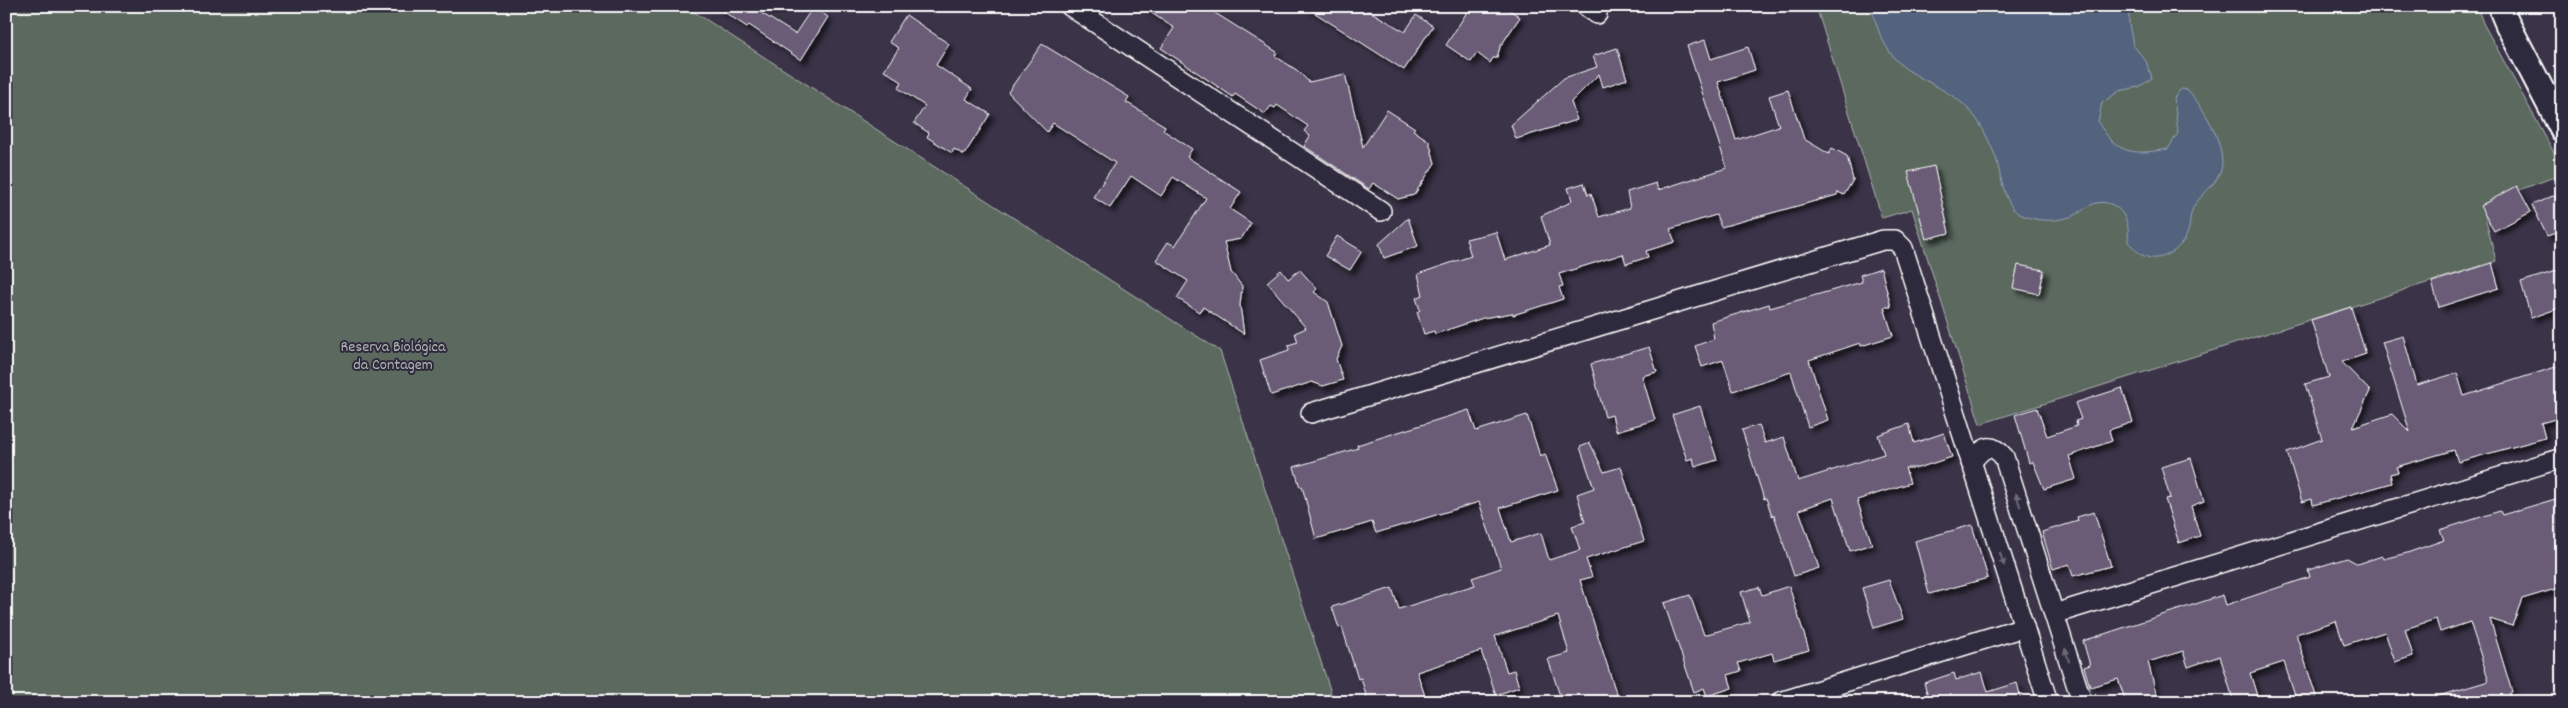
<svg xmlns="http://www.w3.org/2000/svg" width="2568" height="708" viewBox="0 0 2568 708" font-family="Dekko,sans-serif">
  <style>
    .green { fill: #5b695f; stroke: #adb4af }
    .water { fill: #52647d; stroke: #97a2b1 }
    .building { fill: #6a5b77; stroke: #fff; filter: url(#shadow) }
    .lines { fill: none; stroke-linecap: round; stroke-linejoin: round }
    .minor-casing { stroke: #fff; stroke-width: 22 }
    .tertiary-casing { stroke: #fff; stroke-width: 28 }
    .minor { stroke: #2f2a3d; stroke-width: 19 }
    .tertiary { stroke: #2f2a3d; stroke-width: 24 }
    .oneway { fill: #6d6a77 }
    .labels { text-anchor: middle; stroke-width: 4; stroke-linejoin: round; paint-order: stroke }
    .park-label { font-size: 16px; fill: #adb4af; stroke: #2f2a3d }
  </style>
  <defs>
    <filter id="shadow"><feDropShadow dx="4.5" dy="4.5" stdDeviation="2.5" flood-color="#0009"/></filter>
  </defs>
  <rect width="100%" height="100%" fill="#3b3449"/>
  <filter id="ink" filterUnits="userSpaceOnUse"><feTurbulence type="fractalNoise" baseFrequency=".02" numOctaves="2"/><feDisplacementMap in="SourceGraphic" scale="10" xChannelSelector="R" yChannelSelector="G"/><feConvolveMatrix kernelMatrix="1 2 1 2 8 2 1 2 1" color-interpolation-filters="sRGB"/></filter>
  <g filter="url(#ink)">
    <g class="green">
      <polygon points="6,6 685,6 1220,351 1334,702 6,702"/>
      <polygon points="1816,6 2477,6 2483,23 2562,167 2562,174 2482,204 2496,261 1980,424 1912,209 1882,218"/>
    </g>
    <path class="water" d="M1871 6H2129V24L2133 45 2146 61 2152 78 2139 87 2119 91 2102 103 2098 122C2117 155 2133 155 2168 149L2178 133 2174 98 2181 89 2188 90C2204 109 2221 136 2222 162 2222 182 2203 191 2194 206 2189 215 2191 223 2188 232 2182 249 2161 265 2142 255 2137 252 2132 246 2128 242 2128 236 2129 229 2127 223 2122 206 2105 197 2089 206 2083 209 2079 214 2073 216 2056 222 2033 222 2018 213 2005 206 2000 172 1996 158 1991 145 1985 132 1978 121 1962 96 1935 87 1911 72 1888 59 1877 31 1871 6Z"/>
    <g class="building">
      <polygon points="715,6 761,6 758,11 795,34 813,7 828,17 801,60 749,25 747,27"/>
      <polygon points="1141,6 1204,6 1277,52 1275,56 1298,71 1309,82 1345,74 1363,147 1387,110 1415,128 1413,130 1429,141 1435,163 1414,195 1398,199 1373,183 1369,189 1304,146 1310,136 1304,131 1308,126 1277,105 1275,108 1271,106 1265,114 1235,94 1233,97 1161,48 1174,28"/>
      <polygon points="1304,6 1361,6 1405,32 1416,15 1433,26 1404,70"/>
      <polygon points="1471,6 1504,6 1520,17 1500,47 1497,58 1493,58 1490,63 1477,53 1471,62 1446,45"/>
      <polygon points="906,15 949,44 936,65 972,89 966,99 990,114 964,155 954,149 952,153 927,137 929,133 914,123 925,106 898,88 902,82 884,70 899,48 889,42"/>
      <polygon points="1705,40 1711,59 1748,47 1755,70 1718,82 1736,140 1779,126 1769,96 1788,90 1804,139 1829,154 1832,148 1847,156 1853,180 1844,195 1838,192 1837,195 1721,227 1716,215 1670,229 1675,242 1646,251 1648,257 1626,264 1623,254 1559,274 1563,286 1559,287 1563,299 1513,315 1512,313 1483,318 1435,334 1434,331 1424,334 1417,312 1420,310 1416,298 1423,295 1418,274 1471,256 1466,239 1496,232 1505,260 1550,245 1541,216 1569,203 1572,200 1568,188 1584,183 1588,195 1591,193 1599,217 1630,208 1627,192 1656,183 1658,190 1727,168 1687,46"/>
      <polygon points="1042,44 1129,97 1126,102 1165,126 1163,130 1192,149 1187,157 1241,192 1230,209 1251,223 1241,239 1224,242 1231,272 1242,286 1240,305 1244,334 1203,307 1199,312 1177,298 1188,281 1156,260 1168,242 1175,246 1206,198 1173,177 1161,196 1131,176 1110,208 1093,197 1115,163 1053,123 1047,132 1008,92"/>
      <polygon points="1617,48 1627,79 1603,87 1599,74 1571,102 1577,120 1516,139 1511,125 1564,78 1597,67 1593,56"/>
      <polygon points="1934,166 1949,233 1926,239 1908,172"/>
      <polygon points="2517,186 2531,212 2494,231 2480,206"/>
      <polygon points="2562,192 2562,231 2547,236 2532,205"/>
      <polygon points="1408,218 1418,246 1384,258 1379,244"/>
      <polygon points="1337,236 1362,251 1350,270 1325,256"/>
      <polygon points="2492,263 2499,288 2439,307 2432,282"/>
      <polygon points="2018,265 2044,270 2039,294 2013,288"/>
      <polygon points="1881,268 1891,307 1884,307 1893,336 1861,346 1860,343 1809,360 1828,420 1808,427 1791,372 1733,391 1723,360 1702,367 1695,346 1714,339 1711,322 1769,304 1770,308 1862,282 1860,275"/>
      <polygon points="2562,269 2562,307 2531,318 2521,282"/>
      <polygon points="1281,270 1288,279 1300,270 1317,289 1314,292 1328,302 1342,346 1336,359 1343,380 1323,386 1312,382 1271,395 1260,360 1289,350 1288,345 1298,342 1295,333 1306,328 1267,282"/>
      <polygon points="2351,307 2366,354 2342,362 2370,391 2353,427 2392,414 2410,432 2382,342 2403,336 2417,385 2457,373 2464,396 2562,365 2562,417 2541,423 2545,438 2458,462 2454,450 2396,467 2398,472 2390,474 2392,483 2313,505 2312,499 2302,502 2287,452 2322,439 2305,384 2329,377 2311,320"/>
      <polygon points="1649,347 1657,372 1642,376 1655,420 1616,431 1612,415 1605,417 1591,364"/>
      <polygon points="2122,388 2133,422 2109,430 2112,441 2069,456 2076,479 2044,489 2033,462 2029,463 2015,415 2037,408 2047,436 2077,426 2076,421 2081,419 2075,403"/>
      <polygon points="1700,406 1717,460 1695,467 1693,458 1687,460 1672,415"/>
      <polygon points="1469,410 1476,431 1527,415 1540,456 1545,454 1558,490 1500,508 1511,542 1541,533 1549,560 1580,550 1572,526 1585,522 1577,494 1594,488 1580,447 1590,443 1604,472 1621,467 1644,541 1586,559 1592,577 1580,580 1619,702 1562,702 1548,659 1569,653 1558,616 1495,636 1507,672 1514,670 1519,687 1496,695 1481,651 1417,672 1427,702 1368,702 1361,678 1358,679 1342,627 1339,628 1332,607 1392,588 1399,609 1475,585 1472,578 1501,568 1479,502 1376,533 1372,522 1316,539 1302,486 1300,487 1294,467 1358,448 1357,445"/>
      <polygon points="1909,424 1914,443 1944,433 1952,457 1918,468 1905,468 1910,483 1857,500 1872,544 1850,551 1833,498 1799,510 1819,568 1794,576 1774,515 1772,516 1766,498 1764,499 1742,430 1759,425 1765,443 1784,437 1798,481 1884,454 1878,435"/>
      <polygon points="2191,458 2204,501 2191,506 2200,536 2179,543 2165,499 2170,498 2161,467"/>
      <polygon points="2562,497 2562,587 2522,599 2512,626 2490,619 2512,692 2509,694 2512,702 2436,702 2435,697 2489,681 2470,622 2440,632 2436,619 2405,629 2413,656 2395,662 2385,632 2344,645 2336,621 2296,634 2318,702 2297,702 2284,662 2250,673 2257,696 2234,702 2220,656 2188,667 2183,651 2148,662 2157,696 2139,702 2126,702 2118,679 2090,687 2084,667 2090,665 2083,641 2223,595 2226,605 2310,577 2308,570 2347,558 2358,564 2382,556 2383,559 2407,553 2444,540 2440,530 2500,511 2502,515"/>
      <polygon points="2094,512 2111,566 2073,576 2069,564 2053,569 2042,532 2078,521 2077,517"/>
      <polygon points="1972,525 1988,578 1929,594 1915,541"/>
      <polygon points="1889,580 1903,619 1874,628 1862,588"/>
      <polygon points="1789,586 1809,650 1774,660 1772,653 1738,663 1741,671 1728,675 1732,688 1707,696 1704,688 1694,692 1664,603 1690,595 1704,635 1750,622 1741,592 1759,587 1762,595"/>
      <polygon points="1982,672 1988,692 2017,683 2022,702 1930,702 1924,683 1954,673 1956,680"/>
    </g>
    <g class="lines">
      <g class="minor-casing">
        <g id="minor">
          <polyline points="1070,6 1381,211"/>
          <polyline points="1586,6 1597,14"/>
          <polyline points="1311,413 1883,240 1895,240 1903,248 2048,702"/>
          <path d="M1971 463C1982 448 1990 441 2004 457L2082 702"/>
          <polyline points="2054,614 2562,458"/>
          <polyline points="1780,702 2024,627"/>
        </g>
      </g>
      <g class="tertiary-casing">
        <polyline id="tertiary" points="2500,6 2508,25 2562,129"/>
      </g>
      <use href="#minor" class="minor"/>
      <use href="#tertiary" class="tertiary"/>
    </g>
    <defs><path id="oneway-solid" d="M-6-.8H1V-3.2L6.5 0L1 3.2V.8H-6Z" transform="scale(1.25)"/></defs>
    <g class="oneway">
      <use href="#oneway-solid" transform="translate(2018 500) rotate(-108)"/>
      <use href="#oneway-solid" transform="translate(2002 559) rotate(72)"/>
      <use href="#oneway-solid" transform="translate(2067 655) rotate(-107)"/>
    </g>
  </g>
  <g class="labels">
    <g class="park-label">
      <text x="393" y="351">Reserva Biológica<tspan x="393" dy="18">da Contagem</tspan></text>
    </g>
  </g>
  <rect width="2568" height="708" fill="none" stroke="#2f2a3d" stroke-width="25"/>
  <rect x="12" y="12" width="2543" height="683" fill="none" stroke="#fff" stroke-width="2" filter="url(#ink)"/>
</svg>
